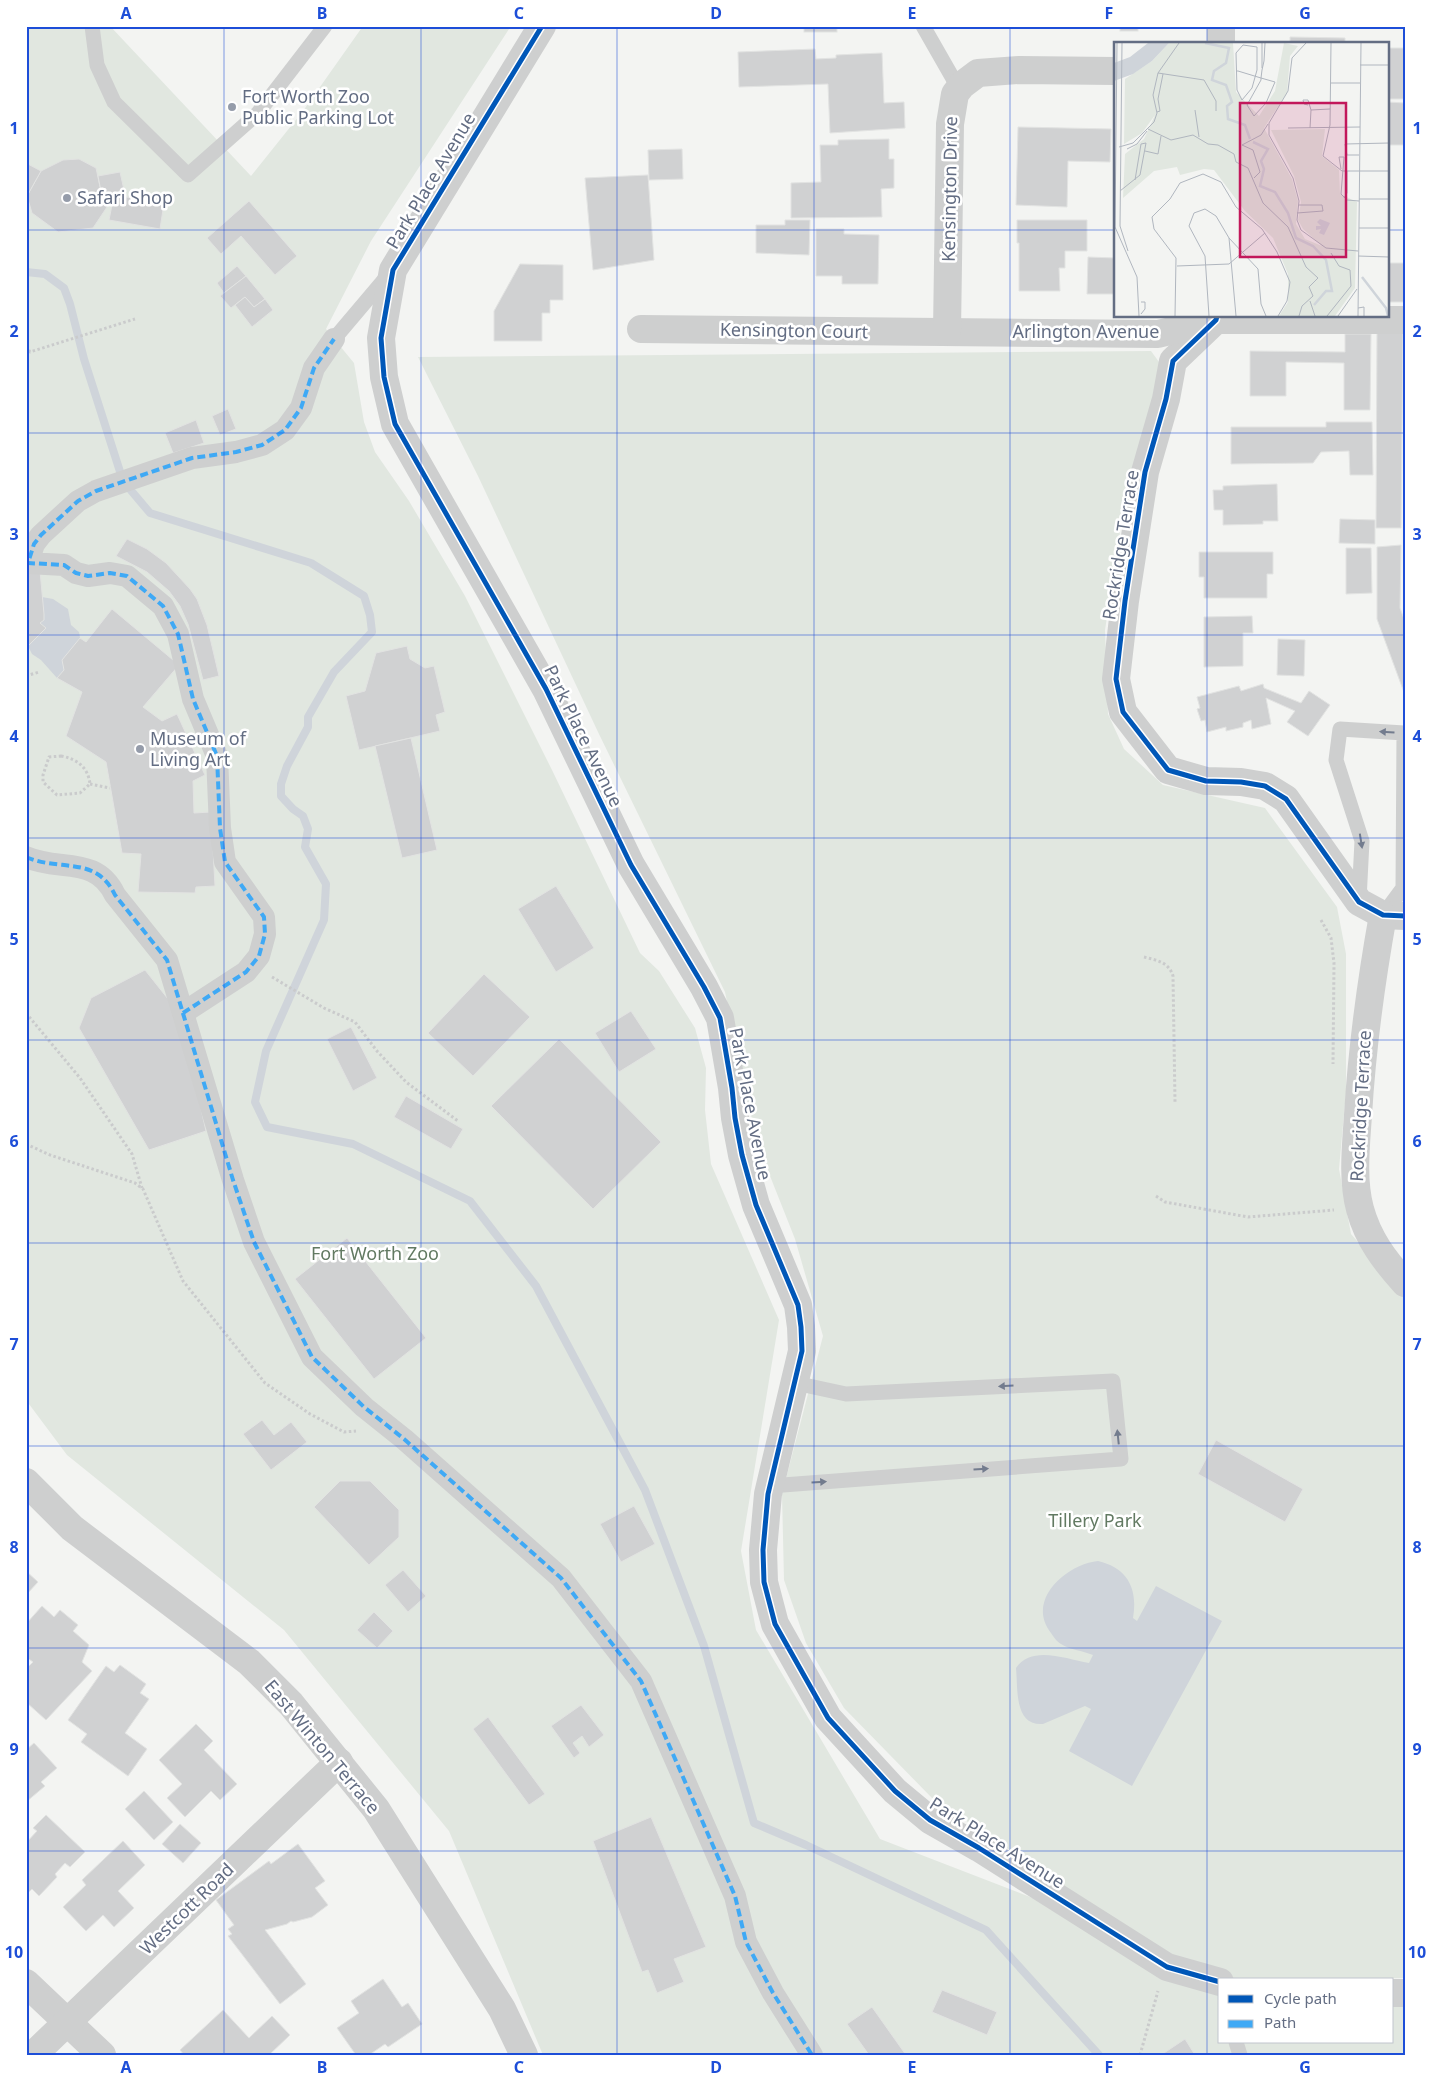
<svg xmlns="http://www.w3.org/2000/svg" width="1431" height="2081" viewBox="0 0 1431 2081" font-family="'Noto Sans',sans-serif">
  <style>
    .green { fill: #e1e7e0 }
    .water { fill: #cfd4da }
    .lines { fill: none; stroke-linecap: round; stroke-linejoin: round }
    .stream { stroke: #cfd4da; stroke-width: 8 }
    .building { fill: #d0d1d2; stroke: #e2e3e2 }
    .path { stroke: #cacbcc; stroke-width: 3; stroke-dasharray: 2.5 2.5; stroke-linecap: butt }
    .service { stroke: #cecfcf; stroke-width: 15 }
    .pedestrian { stroke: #cecfcf; stroke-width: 22 }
    .minor { stroke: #cecfcf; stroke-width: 28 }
    .quiet { stroke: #3fa9f5; stroke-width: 4; stroke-dasharray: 8 4; stroke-linecap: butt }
    .cycleway-casing { stroke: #fff; stroke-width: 8 }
    .cycleway { stroke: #0057b8; stroke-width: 5 }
    .oneway { fill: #737c8e }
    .grid { fill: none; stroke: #1d4ed8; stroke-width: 1; stroke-opacity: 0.55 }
    .poi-dot { fill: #959caa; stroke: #fff; stroke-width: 2 }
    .labels { text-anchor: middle; stroke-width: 5; stroke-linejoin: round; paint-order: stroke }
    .poi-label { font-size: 18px; fill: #636d83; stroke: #fff; text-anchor: start }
    .street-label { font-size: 18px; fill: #636d83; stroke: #fff }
    .park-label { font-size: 18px; fill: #627a62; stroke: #fff }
    .inset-river { fill: none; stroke: #cfd4da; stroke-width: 2.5 }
    .inset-road { fill: none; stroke: #b0b6bf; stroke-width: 1 }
    .view { fill: #c2185b; fill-opacity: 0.15; stroke: #c2185b; stroke-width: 2.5 }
    .inset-edge { fill: none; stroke: #636d83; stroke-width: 2.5 }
    .neatline { fill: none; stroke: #1d4ed8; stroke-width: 2 }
    .grid-label { font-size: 16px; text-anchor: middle; font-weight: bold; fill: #1d4ed8 }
  </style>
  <rect width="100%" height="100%" fill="#f3f4f2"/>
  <polygon class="green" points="26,26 110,26 251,176 303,111 363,26 511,26 371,241 326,329 354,363 364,422 375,452 409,501 465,596 552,770 640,953 659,971 695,1028 706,1068 705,1110 711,1164 779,1320 741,1551 756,1630 880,1839 1149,1943 932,1798 844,1708 806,1643 784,1580 782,1494 823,1336 795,1239 757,1143 725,992 598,732 478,476 418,357 1151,351 1159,362 1162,375 1125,499 1105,630 1108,714 1124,749 1163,785 1265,808 1337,907 1346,954 1346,1092 1339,1169 1351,1234 1392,1281 1405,1292 1405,1978 1220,1980 1220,2042 1392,2042 1392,1980 1405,1980 1405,2055 543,2055 449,1831 284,1630 67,1455 26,1400"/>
  <g class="water">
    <polygon points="42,597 53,599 68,609 71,625 79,632 80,638 62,660 64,670 57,678 41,660 32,654 28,646 46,628 40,623 44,619"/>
    <path d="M1098 1561C1128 1568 1138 1589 1133 1618L1137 1621 1156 1586 1222 1621 1132 1786 1069 1751 1091 1709 1085 1706 1043 1724C1014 1726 1018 1689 1016 1668 1032 1645 1065 1659 1089 1663L1093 1655C1084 1651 1070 1650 1061 1644 1057 1642 1053 1636 1051 1633 1025 1600 1067 1564 1098 1561Z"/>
  </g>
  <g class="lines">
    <polyline class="stream" points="26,272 45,274 64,288 70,304 84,359 123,481 150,513 311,563 364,596 370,615 372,632 334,672 308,717 308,727 287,766 281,784 281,796 293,809 303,816 308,829 305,847 326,884 324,920 266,1051 255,1102 267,1127 353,1144 470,1201 536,1286 645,1490 704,1646 754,1823 806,1845 986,1930 1099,2055"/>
  </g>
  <g class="building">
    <rect x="804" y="26" width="33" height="6"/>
    <rect x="1120" y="26" width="18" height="5"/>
    <polygon points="1290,37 1345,38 1345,44 1290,44"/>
    <rect x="1387" y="48" width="18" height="51"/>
    <polygon points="815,49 816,59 836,58 836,55 882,53 884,103 904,102 905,128 830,133 828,84 739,87 738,52"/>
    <polygon points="1387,102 1405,103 1405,145 1387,145"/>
    <polygon points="1018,127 1111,129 1110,162 1068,161 1067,207 1016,205"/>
    <polygon points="889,139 889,159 894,159 894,188 881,189 882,217 791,218 791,183 821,182 820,145 838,145 838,140"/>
    <polygon points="682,149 683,179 649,180 648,150"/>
    <polygon points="79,159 96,168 103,201 108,200 109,204 93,228 58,232 32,213 27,196 41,171 63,160"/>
    <polygon points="26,163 41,171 27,196 26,195"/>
    <polygon points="120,172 124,190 108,195 109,199 103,201 98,176"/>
    <polygon points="648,175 654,260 593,270 585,178"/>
    <polygon points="114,195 164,203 160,229 109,220"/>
    <polygon points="249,201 297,256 275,275 241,236 221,254 207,238"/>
    <polygon points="785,220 810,220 809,255 756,253 756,225 785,225"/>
    <polygon points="1017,220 1087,220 1087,251 1065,251 1065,268 1059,268 1060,291 1019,291 1019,243 1017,243"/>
    <polygon points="816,229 844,229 844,234 879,235 878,284 842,284 842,276 816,276"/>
    <polygon points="1088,257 1115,258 1115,294 1087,294"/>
    <rect x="1387" y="263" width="18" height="39"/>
    <polygon points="520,264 563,265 563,300 550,300 550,313 542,313 542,341 494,341 494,311"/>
    <polygon points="237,266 246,276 224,293 217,283"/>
    <polygon points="246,276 265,299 254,307 245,297 231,308 220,296"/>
    <polygon points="245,297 254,307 265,299 273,310 252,327 235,305"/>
    <polygon points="1377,329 1403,329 1401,528 1376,528"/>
    <polygon points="1345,334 1371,334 1370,410 1344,410 1344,363 1286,362 1286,396 1250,396 1250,351 1345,352"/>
    <polygon points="228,409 236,429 220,435 212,416"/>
    <polygon points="196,420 204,443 173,453 165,433"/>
    <polygon points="1326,422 1372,422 1373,475 1350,475 1349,451 1321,452 1313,463 1231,464 1231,427 1326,427"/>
    <polygon points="1277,484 1278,521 1263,521 1263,524 1223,525 1223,510 1214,510 1213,490 1223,490 1223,486"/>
    <polygon points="1340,519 1375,520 1375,544 1339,543"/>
    <polygon points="127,539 147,549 166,563 190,589 197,599 207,625 219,676 203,680 188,624 180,606 169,591 147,572 116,556"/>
    <polygon points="1401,545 1400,608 1405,622 1405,695 1377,619 1377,547"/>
    <polygon points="1346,548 1371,548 1372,593 1346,594"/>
    <polygon points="1199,552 1273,552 1273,574 1267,574 1267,598 1204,598 1204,577 1199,577"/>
    <polygon points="40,571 44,614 44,620 40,623 46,628 26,648 26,572"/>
    <polygon points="112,609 179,665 143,707 162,721 177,714 205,775 193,781 194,813 211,812 215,886 196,887 195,893 138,892 141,854 122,853 106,762 66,736 82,692 57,678 64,670 62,660 80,638 86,642"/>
    <polygon points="1252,616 1253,633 1243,633 1243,666 1204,667 1204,617"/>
    <polygon points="1278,639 1305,640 1304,676 1277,675"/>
    <polygon points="407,646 410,659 425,668 434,666 445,712 436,715 440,731 359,750 346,696 365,691 376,653"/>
    <polygon points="1263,684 1264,688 1301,703 1309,691 1330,705 1308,736 1287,722 1295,711 1266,698 1271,724 1252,729 1251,720 1243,723 1243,727 1226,731 1226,727 1207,732 1205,720 1201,721 1197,709 1200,708 1197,697 1239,686 1241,691"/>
    <polygon points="411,738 437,850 402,858 375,746"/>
    <polygon points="556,886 594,948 556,972 518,909"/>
    <polygon points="145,970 172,1004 186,1043 206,1131 149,1150 79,1028 91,998"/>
    <polygon points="484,974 530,1017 473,1076 428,1033"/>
    <polygon points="631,1011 656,1049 619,1072 595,1033"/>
    <polygon points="351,1027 377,1078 353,1091 327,1039"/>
    <polygon points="559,1039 661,1142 593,1209 491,1106"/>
    <polygon points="406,1096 463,1129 451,1149 394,1117"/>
    <polygon points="347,1238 426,1338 374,1379 295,1279"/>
    <polygon points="262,1420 274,1435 291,1422 307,1442 271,1470 243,1434"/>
    <polygon points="1216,1440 1303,1489 1285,1522 1198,1474"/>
    <polygon points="340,1481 370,1481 399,1510 399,1537 369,1565 314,1507"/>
    <polygon points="634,1506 655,1544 621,1562 600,1524"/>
    <polygon points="403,1570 426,1596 408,1612 385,1585"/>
    <polygon points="26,1571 38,1582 26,1595"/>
    <polygon points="42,1606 54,1617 60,1610 78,1625 73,1631 89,1645 82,1662 92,1671 46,1720 26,1702 26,1669 33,1662 26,1657 26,1624"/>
    <polygon points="374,1612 393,1631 377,1648 357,1630"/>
    <polygon points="120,1665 146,1684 140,1693 149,1699 125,1733 147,1749 128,1776 81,1742 87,1734 68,1720 106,1666 114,1672"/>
    <polygon points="581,1705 604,1735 589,1747 582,1736 573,1743 580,1753 574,1758 551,1726"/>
    <polygon points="488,1717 545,1794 529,1805 473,1729"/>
    <polygon points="196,1724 213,1741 204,1750 237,1784 220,1800 211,1791 185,1817 167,1798 182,1784 159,1760"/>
    <polygon points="34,1743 57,1768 41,1782 45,1786 26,1802 26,1750"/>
    <polygon points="144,1791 173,1822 154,1840 125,1809"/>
    <polygon points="46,1815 85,1852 70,1867 65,1863 55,1874 57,1877 39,1896 32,1889 29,1892 26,1889 26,1843 37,1831 33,1828"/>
    <polygon points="651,1817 706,1947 674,1959 684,1982 657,1993 648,1970 642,1972 593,1841"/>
    <polygon points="180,1824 201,1843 183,1863 162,1844"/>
    <polygon points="123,1841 145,1865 118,1891 134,1908 114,1927 103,1915 86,1931 63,1907 86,1885 82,1880"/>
    <polygon points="298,1844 325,1881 315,1888 328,1905 312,1917 293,1922 291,1921 287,1924 265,1930 306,1984 280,2004 228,1936 232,1934 228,1929 234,1925 216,1900 269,1861 271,1864"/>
    <polygon points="383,1979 402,2007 408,2003 422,2024 388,2047 385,2044 369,2055 356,2055 337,2028 359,2013 351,2001"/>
    <polygon points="942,1990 997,2012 987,2035 932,2012"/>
    <polygon points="872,2007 906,2055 869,2055 847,2024"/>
    <polygon points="223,2010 249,2038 272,2016 290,2035 269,2055 184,2055 180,2050"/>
    <polygon points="1185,2039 1195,2055 1161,2055"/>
  </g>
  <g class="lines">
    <g class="path">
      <polyline points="26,346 30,352 135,319"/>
      <polyline points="26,676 39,672"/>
      <path d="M61 756C77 759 88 767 90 784L80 793 57 795 43 782V775L49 757Z"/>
      <polyline points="90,784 110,788"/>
      <polyline points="1321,920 1331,938 1334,963 1333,1064"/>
      <path d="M1144 957C1156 960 1169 962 1173 976L1175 1102"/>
      <polyline points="272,977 324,1008 355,1022 377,1051 406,1082 458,1121"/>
      <polyline points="26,1013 80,1078 132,1154 142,1188"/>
      <polyline points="26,1144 50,1155 135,1183 143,1189 183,1281 265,1383 310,1414 344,1432 356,1431"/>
      <polyline points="1156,1196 1165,1202 1248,1217 1334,1210"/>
      <polyline points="1140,2055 1158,1991"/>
    </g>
    <g class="service">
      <polyline points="92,26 97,65 114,102 188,175 258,113 325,26"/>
      <polyline points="923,26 959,89"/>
      <polyline points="334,339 389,274"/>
      <polyline points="1359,900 1362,841 1336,760 1340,729 1404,733 1403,888 1383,915"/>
      <polyline points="770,1486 1121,1459 1113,1381 846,1394 795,1383"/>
      <polyline points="1236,2042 1240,2055"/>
    </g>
    <g class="pedestrian">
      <path d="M26 857C60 872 96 855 115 895L167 960 233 1180 254 1242 312 1357 364 1407 404 1439 561 1578 641 1681 735 1896 746 1942 773 1993 812 2055"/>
      <polyline points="183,1013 246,972 259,956 265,934 264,917 225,862 220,828 217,756 193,699 178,634 163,606 127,576 110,573 88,576 76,573 64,565 28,563 34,544 41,535 78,501 96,491 192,458 236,452 262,445 285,430 301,408 314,368 334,339"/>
    </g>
    <g class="minor">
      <polyline points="542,26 393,270 381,338 384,377 395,424 546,689 631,865 704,987 720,1018 732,1088 735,1118 742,1155 756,1205 798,1305 801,1327 802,1351 768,1494 763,1550 764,1582 775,1624 828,1718 895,1791 930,1820 979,1848 1167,1967 1220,1982"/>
      <polyline points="1221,44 1221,26"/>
      <polyline points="1217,316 1216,320 1173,361 1166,399 1145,472 1125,601 1116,679 1123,712 1168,770 1206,781 1241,782 1265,786 1286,799 1359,902 1383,915 1405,916"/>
      <polyline points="641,329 1158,334 1216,320 1405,320"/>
      <polyline points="947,332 950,124 955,94 962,85 978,73 1019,70 1115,71"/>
      <path d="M1383 915C1371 982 1362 1048 1358 1115 1356 1145 1352 1180 1360 1209 1368 1239 1385 1261 1405 1283"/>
      <polyline points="26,1482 72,1528 249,1662 291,1704 376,1809 502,2009 524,2055"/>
      <polyline points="26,1983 102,2055"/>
      <polyline points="1392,1993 1405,1993"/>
      <polyline points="33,2055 339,1762"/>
    </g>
    <g class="quiet">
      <path d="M26 857C60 872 96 855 115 895L167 960 233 1180 254 1242 312 1357 364 1407 404 1439 561 1578 641 1681 735 1896 746 1942 773 1993 812 2055"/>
      <polyline points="183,1013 246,972 259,956 265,934 264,917 225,862 220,828 217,756 193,699 178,634 163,606 127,576 110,573 88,576 76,573 64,565 28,563 34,544 41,535 78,501 96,491 192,458 236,452 262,445 285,430 301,408 314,368 334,339"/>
    </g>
    <g class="cycleway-casing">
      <g id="cycleway">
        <polyline points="542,26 393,270 381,338 384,377 395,424 546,689 631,865 704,987 720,1018 732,1088 735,1118 742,1155 756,1205 798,1305 801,1327 802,1351 768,1494 763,1550 764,1582 775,1624 828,1718 895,1791 930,1820 979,1848 1167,1967 1220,1982"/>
        <polyline points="1217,316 1216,320 1173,361 1166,399 1145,472 1125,601 1116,679 1123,712 1168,770 1206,781 1241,782 1265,786 1286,799 1359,902 1383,915 1405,916"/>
      </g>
    </g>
    <use href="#cycleway" class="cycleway"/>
  </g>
  <defs><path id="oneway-solid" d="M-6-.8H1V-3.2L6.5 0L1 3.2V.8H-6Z" transform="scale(1.25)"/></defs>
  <g class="oneway">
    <use href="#oneway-solid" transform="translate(1387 732) rotate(-177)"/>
    <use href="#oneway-solid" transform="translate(1361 841) rotate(81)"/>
    <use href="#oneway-solid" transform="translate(1006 1386) rotate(177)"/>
    <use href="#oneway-solid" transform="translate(1118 1437) rotate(-96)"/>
    <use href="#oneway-solid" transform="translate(981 1469) rotate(-4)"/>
    <use href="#oneway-solid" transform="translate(819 1482) rotate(-4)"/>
  </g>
  <path class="grid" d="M224 26V2055M421 26V2055M617 26V2055M814 26V2055M1010 26V2055M1207 26V44M26 230H1115M1387 230H1405M1207 316V2055M26 433H1405M26 635H1405M26 838H1405M26 1040H1405M26 1243H1405M26 1446H1405M26 1648H1405M26 1851H1405"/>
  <g class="poi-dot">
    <circle cx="232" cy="107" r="5"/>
    <circle cx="67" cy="198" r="5"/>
    <circle cx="140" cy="749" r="5"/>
  </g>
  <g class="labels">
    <g class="poi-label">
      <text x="242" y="103">Fort Worth Zoo<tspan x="242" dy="21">Public Parking Lot</tspan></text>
      <text x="77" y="204">Safari Shop</text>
      <text x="150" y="745">Museum of<tspan x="150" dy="21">Living Art</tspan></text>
    </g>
    <g class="street-label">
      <text transform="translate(431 181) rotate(-59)" y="6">Park Place Avenue</text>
      <text transform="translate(950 189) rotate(-89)" y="6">Kensington Drive</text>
      <text transform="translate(794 331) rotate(1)" y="6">Kensington Court</text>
      <text x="1086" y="338">Arlington Avenue</text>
      <text transform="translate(1121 545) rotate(-81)" y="6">Rockridge Terrace</text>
      <text transform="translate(583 736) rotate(64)" y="6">Park Place Avenue</text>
      <text transform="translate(750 1104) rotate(79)" y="6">Park Place Avenue</text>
      <text transform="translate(1361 1106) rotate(-87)" y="6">Rockridge Terrace</text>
      <text transform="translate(322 1747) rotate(50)" y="6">East Winton Terrace</text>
      <text transform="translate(997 1843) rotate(32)" y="6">Park Place Avenue</text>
      <text transform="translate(187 1909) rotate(-44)" y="6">Westcott Road</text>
    </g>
    <g class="park-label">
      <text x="375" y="1260">Fort Worth Zoo</text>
      <text x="1095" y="1527">Tillery Park</text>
    </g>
  </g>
  <g transform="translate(1114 42)">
    <rect width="275" height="275" fill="#f3f4f2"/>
    <path d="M55 1H119L122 50 145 74 161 49 170 1 184 4 176 14 173 51 150 86 178 137 184 159 182 182 191 197 208 204 189 187 184 178 187 160 180 134 157 88 211 87 208 114 225 128 226 152 243 160 241 246 221 274H165L174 260V232L159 196 131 169 100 128 90 127 66 133 63 125 40 129 9 156 11 112 30 97 41 73 28 91 10 102 11 37 38 19Z" fill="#e1e7e0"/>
    <path d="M34 1H55L38 19 19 32 0 39V21L16 15ZM206 177 216 181 210 193 205 191 207 187 202 188V184H207L203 180Z" fill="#cfd4da"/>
    <path class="inset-river" d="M91 1 115 6 112 21 100 29 98 38 112 43 118 60 113 64 114 77 131 83 136 97M139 100 154 107 147 119 150 127 146 144 161 150 174 171 182 196 199 204 212 218 218 249H212L200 263M248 235 272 266 274 274"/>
    <path class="inset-road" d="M3 1 1 185 23 235 25 274M8 1 6 184 14 209M192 1 178 16 174 49 155 81V93L179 136 185 159 183 178 187 188 212 206 244 209M217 1 216 83 209 114 228 129H275M129 3 143 5V28L138 46 128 58 123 48 122 11ZM246 23H275M148 26V1M122 29H124L147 36 161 40 152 61 140 74 133 63 147 38V36L148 28 150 19 151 1M44 31 90 38 102 59V69M217 41H246M194 63 190 62 189 58H194L197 68M81 68 85 95M43 70 46 69 44 57 49 32M174 86 246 85M196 86 197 68 216 67M34 87 57 98 79 93 94 102 104 103 120 112 122 120 134 126 149 161 174 185 192 225 204 236 195 245 199 254 188 264 185 274M128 103 139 108 146 130 140 136M128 103 147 93 154 82M5 105 19 101 40 80 43 71 39 53 44 31 65 1M13 107 23 102 33 89M31 109 44 112 47 94M245 113H233L231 102 275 101M227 127 225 115H230L227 152 233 158 245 159M21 138 27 102M6 149 26 133 32 101 27 102M230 156 233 151V129M245 157H275M183 171 209 169 208 163H185M245 186H275M115 196 144 227 147 262 152 274M244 214 275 215M63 224 115 222 151 191M196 259 201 274M244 266 250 265V274M27 272 31 267V260H27M61 274 62 216 40 187 38 175 56 157 66 141 89 132 107 140 122 165 148 187 163 210 176 240 173 259 164 274M95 274 91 214 75 184 80 171 91 167 102 174 115 196 122 274M213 274 237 244 236 228 225 224 217 211M224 274 243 247M244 274 247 1"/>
    <path class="view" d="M126 61H232V215H126Z"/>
    <rect width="275" height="275" class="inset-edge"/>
  </g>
  <rect width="1431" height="2081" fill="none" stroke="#ffffff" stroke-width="55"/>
  <rect x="1218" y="1978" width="175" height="65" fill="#ffffff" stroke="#c1c5cd"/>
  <rect x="1228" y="1995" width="25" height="8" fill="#0057b8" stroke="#c1c5cd"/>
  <text x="1264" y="2004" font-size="15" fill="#636d83">Cycle path</text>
  <rect x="1228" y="2020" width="25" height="8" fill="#3fa9f5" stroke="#c1c5cd"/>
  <text x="1264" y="2028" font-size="15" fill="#636d83">Path</text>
  <rect x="28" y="28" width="1376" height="2026" class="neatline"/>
  <g class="grid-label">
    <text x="126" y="19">A</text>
    <text x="322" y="19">B</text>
    <text x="519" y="19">C</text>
    <text x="716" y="19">D</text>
    <text x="912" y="19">E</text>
    <text x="1109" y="19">F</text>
    <text x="1305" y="19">G</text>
    <text x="14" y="134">1</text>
    <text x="1417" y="134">1</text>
    <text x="14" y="337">2</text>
    <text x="1417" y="337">2</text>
    <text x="14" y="540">3</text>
    <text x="1417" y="540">3</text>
    <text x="14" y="742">4</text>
    <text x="1417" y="742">4</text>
    <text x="14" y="945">5</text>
    <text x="1417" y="945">5</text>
    <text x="14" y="1147">6</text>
    <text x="1417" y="1147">6</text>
    <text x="14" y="1350">7</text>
    <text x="1417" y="1350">7</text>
    <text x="14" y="1553">8</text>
    <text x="1417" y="1553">8</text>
    <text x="14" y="1755">9</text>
    <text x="1417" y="1755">9</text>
    <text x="14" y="1958">10</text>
    <text x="1417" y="1958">10</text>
    <text x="126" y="2073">A</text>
    <text x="322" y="2073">B</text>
    <text x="519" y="2073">C</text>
    <text x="716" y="2073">D</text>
    <text x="912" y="2073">E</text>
    <text x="1109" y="2073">F</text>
    <text x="1305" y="2073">G</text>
  </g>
</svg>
